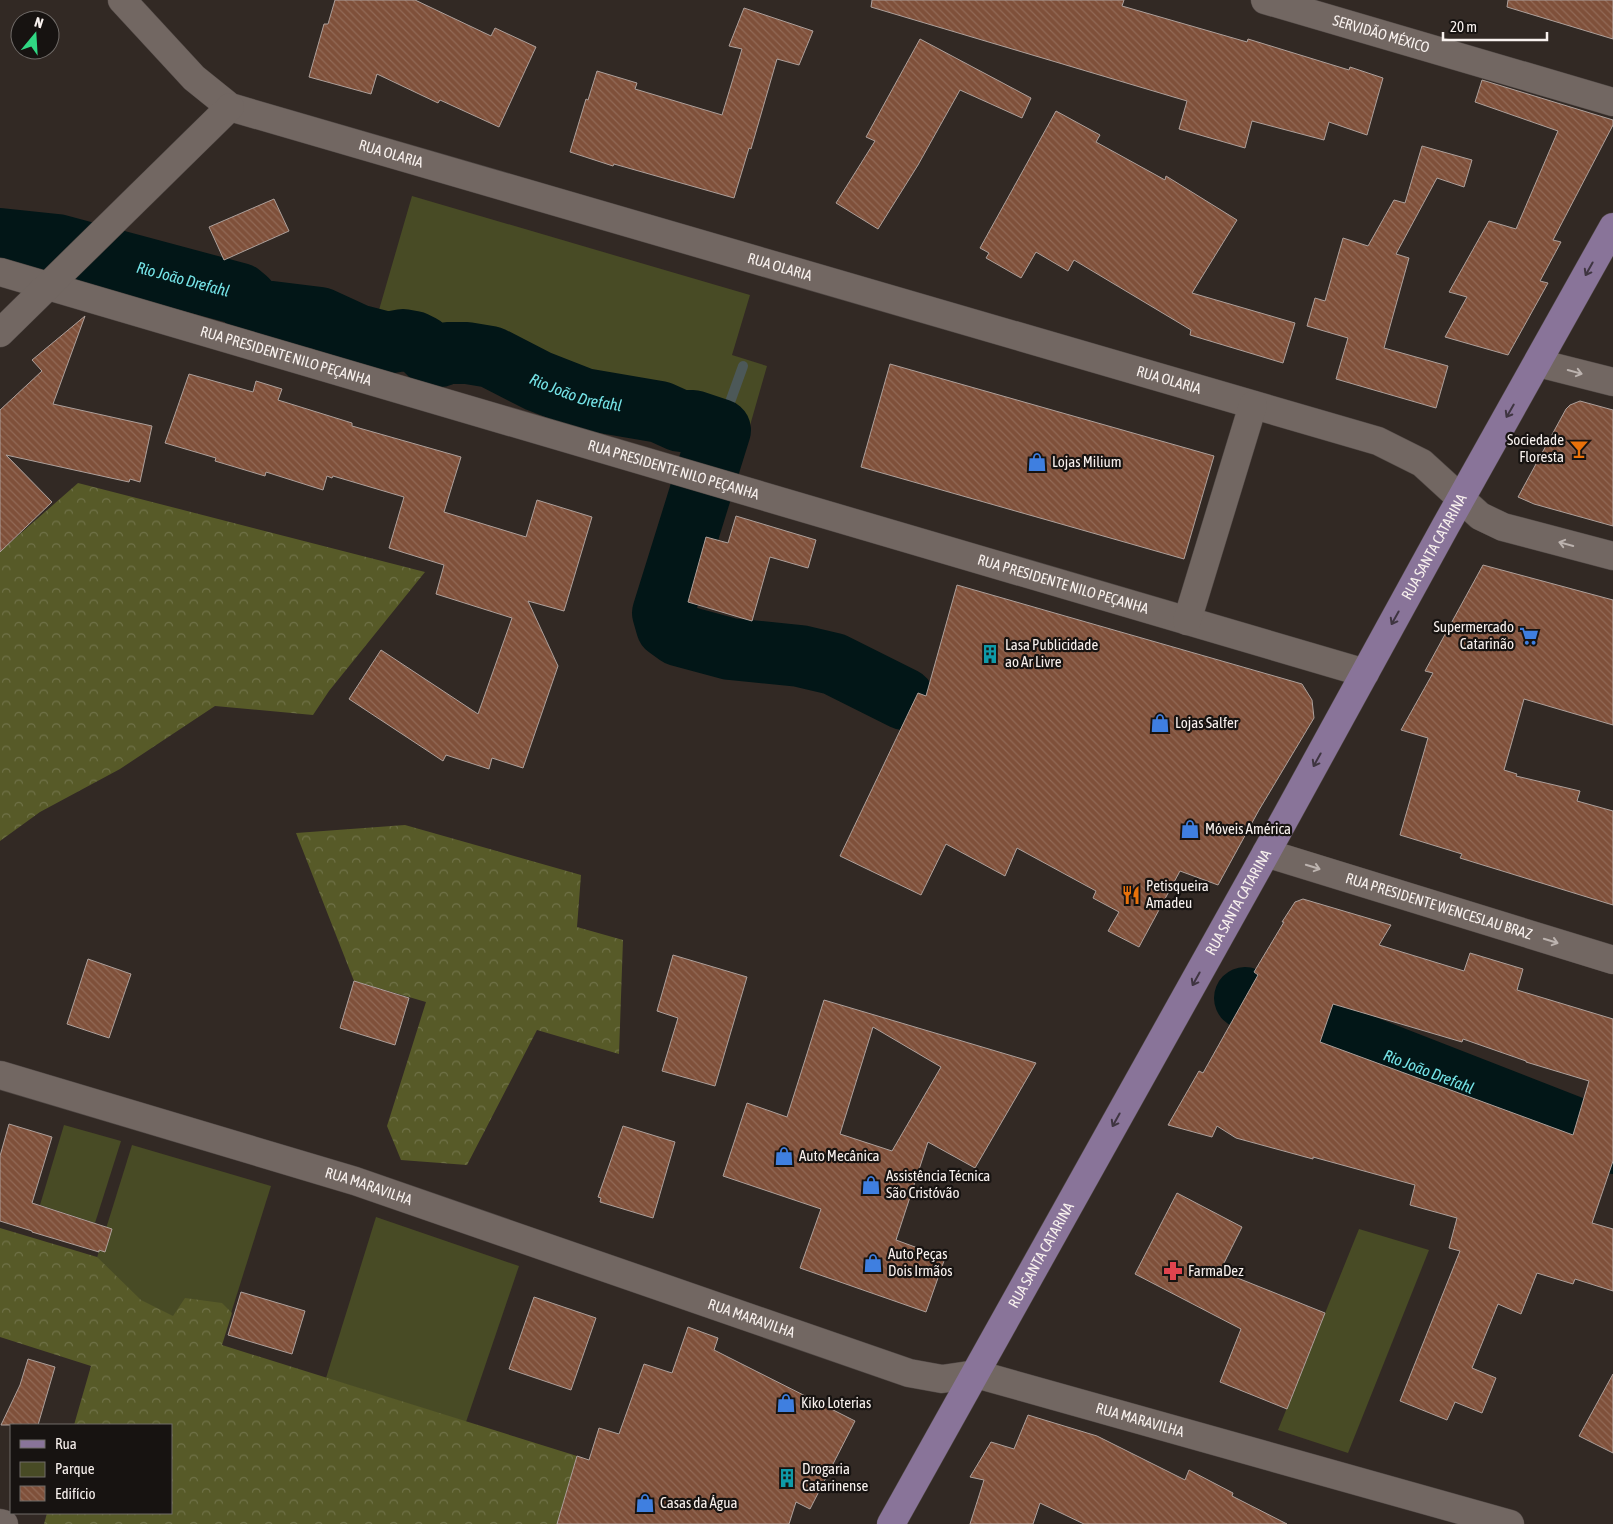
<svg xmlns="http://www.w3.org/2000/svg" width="1613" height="1524" viewBox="0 0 1613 1524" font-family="'Asap Condensed',sans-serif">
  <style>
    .green { fill: #484b25 }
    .forest { fill: url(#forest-crowns) }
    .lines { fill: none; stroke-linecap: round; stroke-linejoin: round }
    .stream { stroke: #4c5858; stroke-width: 10 }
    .river { stroke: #021617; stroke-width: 62 }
    .building { fill: url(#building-back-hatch); stroke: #ada09b; fill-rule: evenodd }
    .minor-casing { stroke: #4f4744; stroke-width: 29 }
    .major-casing { stroke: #4f4744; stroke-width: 29 }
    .minor { stroke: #726762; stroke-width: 28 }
    .major { stroke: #897499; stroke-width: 28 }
    .oneway { stroke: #3f3541 }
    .oneway2 { stroke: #bcb3af }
    .labels { text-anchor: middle; stroke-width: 4.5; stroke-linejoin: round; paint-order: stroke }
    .street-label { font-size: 15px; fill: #f8f1ee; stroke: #171311 }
    .poi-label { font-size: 15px; fill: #f8f1ee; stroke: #171311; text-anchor: start }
    .water-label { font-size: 16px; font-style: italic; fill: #75e4e8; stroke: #171311 }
  </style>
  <defs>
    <pattern id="forest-crowns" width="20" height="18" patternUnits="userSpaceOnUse" patternTransform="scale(1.25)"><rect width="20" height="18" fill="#575a28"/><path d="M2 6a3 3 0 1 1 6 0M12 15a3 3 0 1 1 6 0" fill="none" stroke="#707248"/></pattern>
    <pattern id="building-back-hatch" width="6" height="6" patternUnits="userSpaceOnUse" patternTransform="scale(1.25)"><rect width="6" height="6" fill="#7f503a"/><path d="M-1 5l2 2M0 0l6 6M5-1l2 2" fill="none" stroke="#926a57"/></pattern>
  </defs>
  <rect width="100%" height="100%" fill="#322924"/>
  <g class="green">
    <polygon points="412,196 750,295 732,355 767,366 741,457 368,348"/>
    <polygon points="64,1125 121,1141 95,1223 40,1205"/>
    <polygon points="132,1145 271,1186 221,1345 82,1306"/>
    <polygon points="376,1217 519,1266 466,1422 326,1378"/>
    <polygon points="1359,1229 1429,1250 1348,1453 1278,1430"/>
  </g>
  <g class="forest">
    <polygon points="78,483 425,572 329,691 313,715 215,706 120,769 40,812 0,841 0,549 5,547"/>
    <polygon points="405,825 581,875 577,927 623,940 619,1054 537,1030 467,1165 401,1160 387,1126 426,1002 354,981 296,833"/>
    <polygon points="0,1228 97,1257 141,1300 173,1316 185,1298 222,1303 232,1313 222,1345 577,1456 557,1524 44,1524 47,1513 171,1513 171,1425 74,1425 91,1366 0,1337"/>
  </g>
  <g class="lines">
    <polyline class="stream" points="720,430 743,366"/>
    <g class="river">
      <path id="s1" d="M0 239 57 245 240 294 246 299 255 310 320 318 357 335 384 342H392L403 340 414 342 422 346 432 356H440L447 353H467L491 357 538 381 584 399 660 412 680 421H693L720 430 663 613 667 627 678 635 730 649 800 656 834 664 904 699"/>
      <path id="s2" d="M1245 998 1354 1042 1613 1143"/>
    </g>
  </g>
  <g class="building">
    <polygon points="335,0 415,0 491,36 495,28 536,47 499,127 440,100 438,103 377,74 371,94 309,77 324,24 328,24"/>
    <polygon points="872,0 1124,0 1122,6 1247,42 1248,39 1349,70 1350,67 1383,78 1367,135 1329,122 1324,140 1252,121 1245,148 1179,129 1187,101 871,7"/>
    <polygon points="1508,0 1613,0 1613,39 1507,7"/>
    <polygon points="744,8 813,31 799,65 777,59 751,149 749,148 734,198 614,164 613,166 570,152 586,99 588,100 597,71 637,83 635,89 722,115 742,49 729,46"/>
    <polygon points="920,39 1031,98 1022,118 960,90 918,165 878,229 836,203 875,141 866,137"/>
    <polygon points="1482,80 1613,120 1613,125 1553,240 1561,242 1540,281 1548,283 1508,355 1445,337 1467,297 1449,292 1489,221 1516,229 1558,131 1475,102"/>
    <polygon points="1056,111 1100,135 1096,142 1165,180 1166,176 1237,220 1192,293 1295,323 1283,363 1190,335 1191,330 1074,260 1068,271 1036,252 1021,278 986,258 989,253 980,248"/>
    <polygon points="1422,146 1472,160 1464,187 1437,178 1396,254 1409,258 1384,348 1448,366 1436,408 1336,379 1348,338 1307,326 1315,298 1325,301 1343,238 1368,246 1394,200 1405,203"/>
    <polygon points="274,199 289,231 224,260 209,227"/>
    <polygon points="85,316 53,404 152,426 140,482 130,479 129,482 6,455 52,502 0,552 0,410 42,371 32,360"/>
    <polygon points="890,364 1214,456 1184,559 861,467"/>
    <polygon points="189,374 253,392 256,381 282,389 278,400 352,423 352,426 461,457 444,512 526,537 537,500 592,517 564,611 528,601 558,666 523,768 492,758 489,769 446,755 443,761 349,699 381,650 478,714 512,618 436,594 444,565 389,548 404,497 333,476 332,478 327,476 323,490 266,472 265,476 215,461 216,458 165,443"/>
    <polygon points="1580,401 1613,410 1613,526 1534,504 1518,497 1566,409 1570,405"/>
    <polygon points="736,516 816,540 808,568 770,557 752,621 688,602 706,537 728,543"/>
    <polygon points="1483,565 1613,600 1613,725 1524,699 1504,770 1517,774 1516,776 1580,791 1577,801 1613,811 1613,905 1460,858 1462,854 1400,835 1428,738 1401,730 1433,673 1425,671"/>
    <polygon points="957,585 1302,684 1312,700 1314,718 1259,810 1218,885 1180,871 1139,947 1108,931 1119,912 1093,898 1096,891 1017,848 1005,876 946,844 921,895 840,856 918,693 926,696"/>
    <path d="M1303 899 1391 925 1379 945 1464 971 1470 953 1523 969 1517 990 1613 1019V1161L1592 1223 1613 1229V1291L1575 1279 1573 1284 1537 1273 1521 1314 1498 1304 1472 1368 1496 1378 1482 1413 1455 1402 1447 1420 1400 1401 1460 1251 1449 1248 1457 1218 1410 1205 1415 1185 1313 1157V1159L1236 1138 1217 1126 1212 1137 1168 1125 1199 1071 1203 1073 1258 975 1254 972 1284 922H1282L1295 902ZM1333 1004 1462 1042 1463 1039 1526 1061V1062L1589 1081 1573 1135 1320 1042Z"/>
    <polygon points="673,955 747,977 715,1086 662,1071 678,1018 657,1011"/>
    <polygon points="88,959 131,974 109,1038 67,1024"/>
    <polygon points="354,981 409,998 395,1045 340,1028"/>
    <path d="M824 1000 1036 1063 975 1168 928 1142 896 1240 945 1258 926 1312 800 1268 821 1209 723 1176 747 1103 787 1117ZM873 1027 941 1067 892 1151 840 1134Z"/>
    <polygon points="9,1124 52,1137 32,1203 112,1229 105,1252 99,1250 99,1252 32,1232 32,1231 0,1221 0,1156"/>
    <polygon points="623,1126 675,1142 653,1218 600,1202 601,1198 598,1197"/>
    <polygon points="1177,1193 1242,1227 1220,1271 1325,1313 1287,1409 1220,1382 1241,1329 1135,1274"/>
    <polygon points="241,1292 305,1311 292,1354 228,1335"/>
    <polygon points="534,1297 596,1318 571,1390 509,1369"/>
    <polygon points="688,1327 718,1338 714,1350 855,1421 810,1509 796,1502 789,1524 557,1524 577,1456 589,1460 599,1428 619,1434 644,1364 672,1373"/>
    <polygon points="28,1359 55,1367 38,1425 1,1425 20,1385"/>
    <polygon points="1613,1374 1613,1453 1579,1436"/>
    <polygon points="1028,1415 1097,1436 1185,1480 1189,1470 1233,1493 1232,1496 1287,1524 1084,1524 1040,1503 1033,1524 970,1524 984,1480 970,1477 991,1442 1014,1449"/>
  </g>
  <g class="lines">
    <g class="minor-casing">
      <g id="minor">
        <path id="s3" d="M122 0 194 78 230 107 1378 441 1422 463 1480 516 1503 527 1613 556"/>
        <path id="s4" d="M1265 0 1613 102"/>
        <path id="s5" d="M0 272 1365 673"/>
        <polyline points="0,333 230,107"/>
        <polyline points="1538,363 1613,382"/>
        <polyline points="1187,621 1253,405"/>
        <path id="s6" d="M1266 853 1613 960"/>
        <path id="s7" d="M0 1075 355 1181 909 1373 942 1379 976 1374 1510 1524"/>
        <polyline points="0,1523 4,1524"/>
      </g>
    </g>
    <g class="major-casing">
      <g id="major">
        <path id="s8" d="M891 1524 1266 853 1445 527 1613 227"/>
      </g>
    </g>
    <use href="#minor" class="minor"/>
    <use href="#major" class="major"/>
  </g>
  <defs><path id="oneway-shaft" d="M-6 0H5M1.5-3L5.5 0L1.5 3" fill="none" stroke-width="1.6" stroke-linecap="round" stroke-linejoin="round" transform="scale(1.25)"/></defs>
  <g class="oneway">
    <use href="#oneway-shaft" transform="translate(1589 269) rotate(119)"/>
    <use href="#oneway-shaft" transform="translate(1510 411) rotate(120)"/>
    <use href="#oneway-shaft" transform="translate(1395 618) rotate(119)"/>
    <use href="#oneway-shaft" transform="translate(1317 760) rotate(119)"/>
    <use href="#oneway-shaft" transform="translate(1196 979) rotate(119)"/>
    <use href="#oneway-shaft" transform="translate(1116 1120) rotate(119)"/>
  </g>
  <g class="oneway2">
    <use href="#oneway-shaft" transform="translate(1575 372) rotate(15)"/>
    <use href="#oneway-shaft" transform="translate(1566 544) rotate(-165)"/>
    <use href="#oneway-shaft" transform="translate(1313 867) rotate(17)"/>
    <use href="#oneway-shaft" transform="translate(1551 941) rotate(17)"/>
  </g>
  <defs>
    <g id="bar-bare" transform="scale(1.5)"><path d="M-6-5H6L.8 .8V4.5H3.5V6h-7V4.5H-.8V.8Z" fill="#e8710a" stroke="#171311" stroke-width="2.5" paint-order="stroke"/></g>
    <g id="shop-bare" transform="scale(1.5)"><path d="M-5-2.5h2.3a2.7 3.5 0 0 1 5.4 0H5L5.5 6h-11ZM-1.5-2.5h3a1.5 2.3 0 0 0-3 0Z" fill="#3f7fe0" stroke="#171311" stroke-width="2.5" paint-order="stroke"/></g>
    <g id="supermarket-bare" transform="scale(1.5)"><path d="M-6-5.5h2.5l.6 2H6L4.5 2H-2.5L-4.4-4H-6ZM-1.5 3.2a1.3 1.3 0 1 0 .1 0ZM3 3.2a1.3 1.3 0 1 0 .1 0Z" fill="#3f7fe0" stroke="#171311" stroke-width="2.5" paint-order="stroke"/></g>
    <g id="building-bare" transform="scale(1.5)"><path d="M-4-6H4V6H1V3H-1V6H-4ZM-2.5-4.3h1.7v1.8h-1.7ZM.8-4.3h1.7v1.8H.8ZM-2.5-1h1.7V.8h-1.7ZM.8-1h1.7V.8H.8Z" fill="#0f9aa8" stroke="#171311" stroke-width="2.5" paint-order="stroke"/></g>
    <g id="restaurant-bare" transform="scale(1.5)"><path d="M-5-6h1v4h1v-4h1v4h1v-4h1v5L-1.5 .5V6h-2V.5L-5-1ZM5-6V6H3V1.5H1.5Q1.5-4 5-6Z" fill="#e8710a" stroke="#171311" stroke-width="2.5" paint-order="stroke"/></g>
    <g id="pharmacy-bare" transform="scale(1.5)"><path d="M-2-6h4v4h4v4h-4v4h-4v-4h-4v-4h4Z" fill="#e0444e" stroke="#171311" stroke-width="2.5" paint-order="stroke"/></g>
  </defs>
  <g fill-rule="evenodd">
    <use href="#bar-bare" x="1579" y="449"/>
    <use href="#shop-bare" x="1037" y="462"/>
    <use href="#supermarket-bare" x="1529" y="636"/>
    <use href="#building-bare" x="990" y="654"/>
    <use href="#shop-bare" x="1160" y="723"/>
    <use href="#shop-bare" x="1190" y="829"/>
    <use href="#restaurant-bare" x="1131" y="895"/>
    <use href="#shop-bare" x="784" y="1156"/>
    <use href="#shop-bare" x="871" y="1185"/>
    <use href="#shop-bare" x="873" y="1263"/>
    <use href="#pharmacy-bare" x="1173" y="1271"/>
    <use href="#shop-bare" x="786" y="1403"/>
    <use href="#building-bare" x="787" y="1478"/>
    <use href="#shop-bare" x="645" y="1503"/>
  </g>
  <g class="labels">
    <g class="street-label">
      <text dy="5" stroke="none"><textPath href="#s4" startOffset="121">SERVIDÃO MÉXICO</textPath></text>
      <text dy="5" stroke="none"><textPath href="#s3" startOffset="320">RUA OLARIA</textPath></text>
      <text dy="5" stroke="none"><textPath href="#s3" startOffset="725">RUA OLARIA</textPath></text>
      <text dy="5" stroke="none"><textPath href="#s5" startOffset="298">RUA PRESIDENTE NILO PEÇANHA</textPath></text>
      <text dy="5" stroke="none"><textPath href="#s3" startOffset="1130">RUA OLARIA</textPath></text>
      <text dy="5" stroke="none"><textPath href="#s5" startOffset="702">RUA PRESIDENTE NILO PEÇANHA</textPath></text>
      <text dy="5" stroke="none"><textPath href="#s8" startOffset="1118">RUA SANTA CATARINA</textPath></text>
      <text dy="5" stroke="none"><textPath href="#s5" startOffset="1108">RUA PRESIDENTE NILO PEÇANHA</textPath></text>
      <text dy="5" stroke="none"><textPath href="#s8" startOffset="712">RUA SANTA CATARINA</textPath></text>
      <text dy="5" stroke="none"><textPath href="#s6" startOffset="181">RUA PRESIDENTE WENCESLAU BRAZ</textPath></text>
      <text dy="5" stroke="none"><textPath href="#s7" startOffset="385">RUA MARAVILHA</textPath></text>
      <text dy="5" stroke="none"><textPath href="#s8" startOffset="308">RUA SANTA CATARINA</textPath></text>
      <text dy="5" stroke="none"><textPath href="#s7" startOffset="790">RUA MARAVILHA</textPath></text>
      <text dy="5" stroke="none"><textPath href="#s7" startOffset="1195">RUA MARAVILHA</textPath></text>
    </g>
    <g class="poi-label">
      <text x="1564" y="445" text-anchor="end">Sociedade<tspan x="1564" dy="17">Floresta</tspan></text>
      <text x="1052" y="467">Lojas Milium</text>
      <text x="1514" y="632" text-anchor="end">Supermercado<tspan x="1514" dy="17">Catarinão</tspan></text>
      <text x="1005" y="650">Lasa Publicidade<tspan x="1005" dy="17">ao Ar Livre</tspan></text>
      <text x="1175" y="728">Lojas Salfer</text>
      <text x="1205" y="834">Móveis América</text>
      <text x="1146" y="891">Petisqueira<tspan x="1146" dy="17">Amadeu</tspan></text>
      <text x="799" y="1161">Auto Mecânica</text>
      <text x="886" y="1181">Assistência Técnica<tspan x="886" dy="17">São Cristóvão</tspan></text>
      <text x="888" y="1259">Auto Peças<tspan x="888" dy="17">Dois Irmãos</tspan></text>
      <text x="1188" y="1276">FarmaDez</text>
      <text x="801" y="1408">Kiko Loterias</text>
      <text x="802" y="1474">Drogaria<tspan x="802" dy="17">Catarinense</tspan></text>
      <text x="660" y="1508">Casas da Água</text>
    </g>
    <g class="water-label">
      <text dy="6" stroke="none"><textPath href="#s1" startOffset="188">Rio João Drefahl</textPath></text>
      <text dy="6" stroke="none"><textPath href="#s1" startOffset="609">Rio João Drefahl</textPath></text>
      <text dy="6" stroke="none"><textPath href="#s2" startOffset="198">Rio João Drefahl</textPath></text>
    </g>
  </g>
  <rect x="10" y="1424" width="162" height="90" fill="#171311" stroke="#716c69"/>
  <rect x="20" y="1440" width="25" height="8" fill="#897499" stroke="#716c69"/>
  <text x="55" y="1449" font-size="15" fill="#f8f1ee">Rua</text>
  <rect x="20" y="1462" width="25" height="15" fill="#484b25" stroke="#716c69"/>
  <text x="55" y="1474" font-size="15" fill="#f8f1ee">Parque</text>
  <rect x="20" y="1486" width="25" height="15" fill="url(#building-back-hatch)" stroke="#716c69"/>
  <text x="55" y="1499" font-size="15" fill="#f8f1ee">Edifício</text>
  <g transform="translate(35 35) rotate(18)"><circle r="24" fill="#171311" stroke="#716c69"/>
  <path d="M0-4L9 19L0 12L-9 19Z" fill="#30d883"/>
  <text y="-8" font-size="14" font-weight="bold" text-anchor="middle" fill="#f8f1ee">N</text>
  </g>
  <path d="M1443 32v8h104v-8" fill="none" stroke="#f8f1ee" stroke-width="2.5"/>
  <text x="1450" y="32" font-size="15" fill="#f8f1ee" stroke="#171311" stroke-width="4" paint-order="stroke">20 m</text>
</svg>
